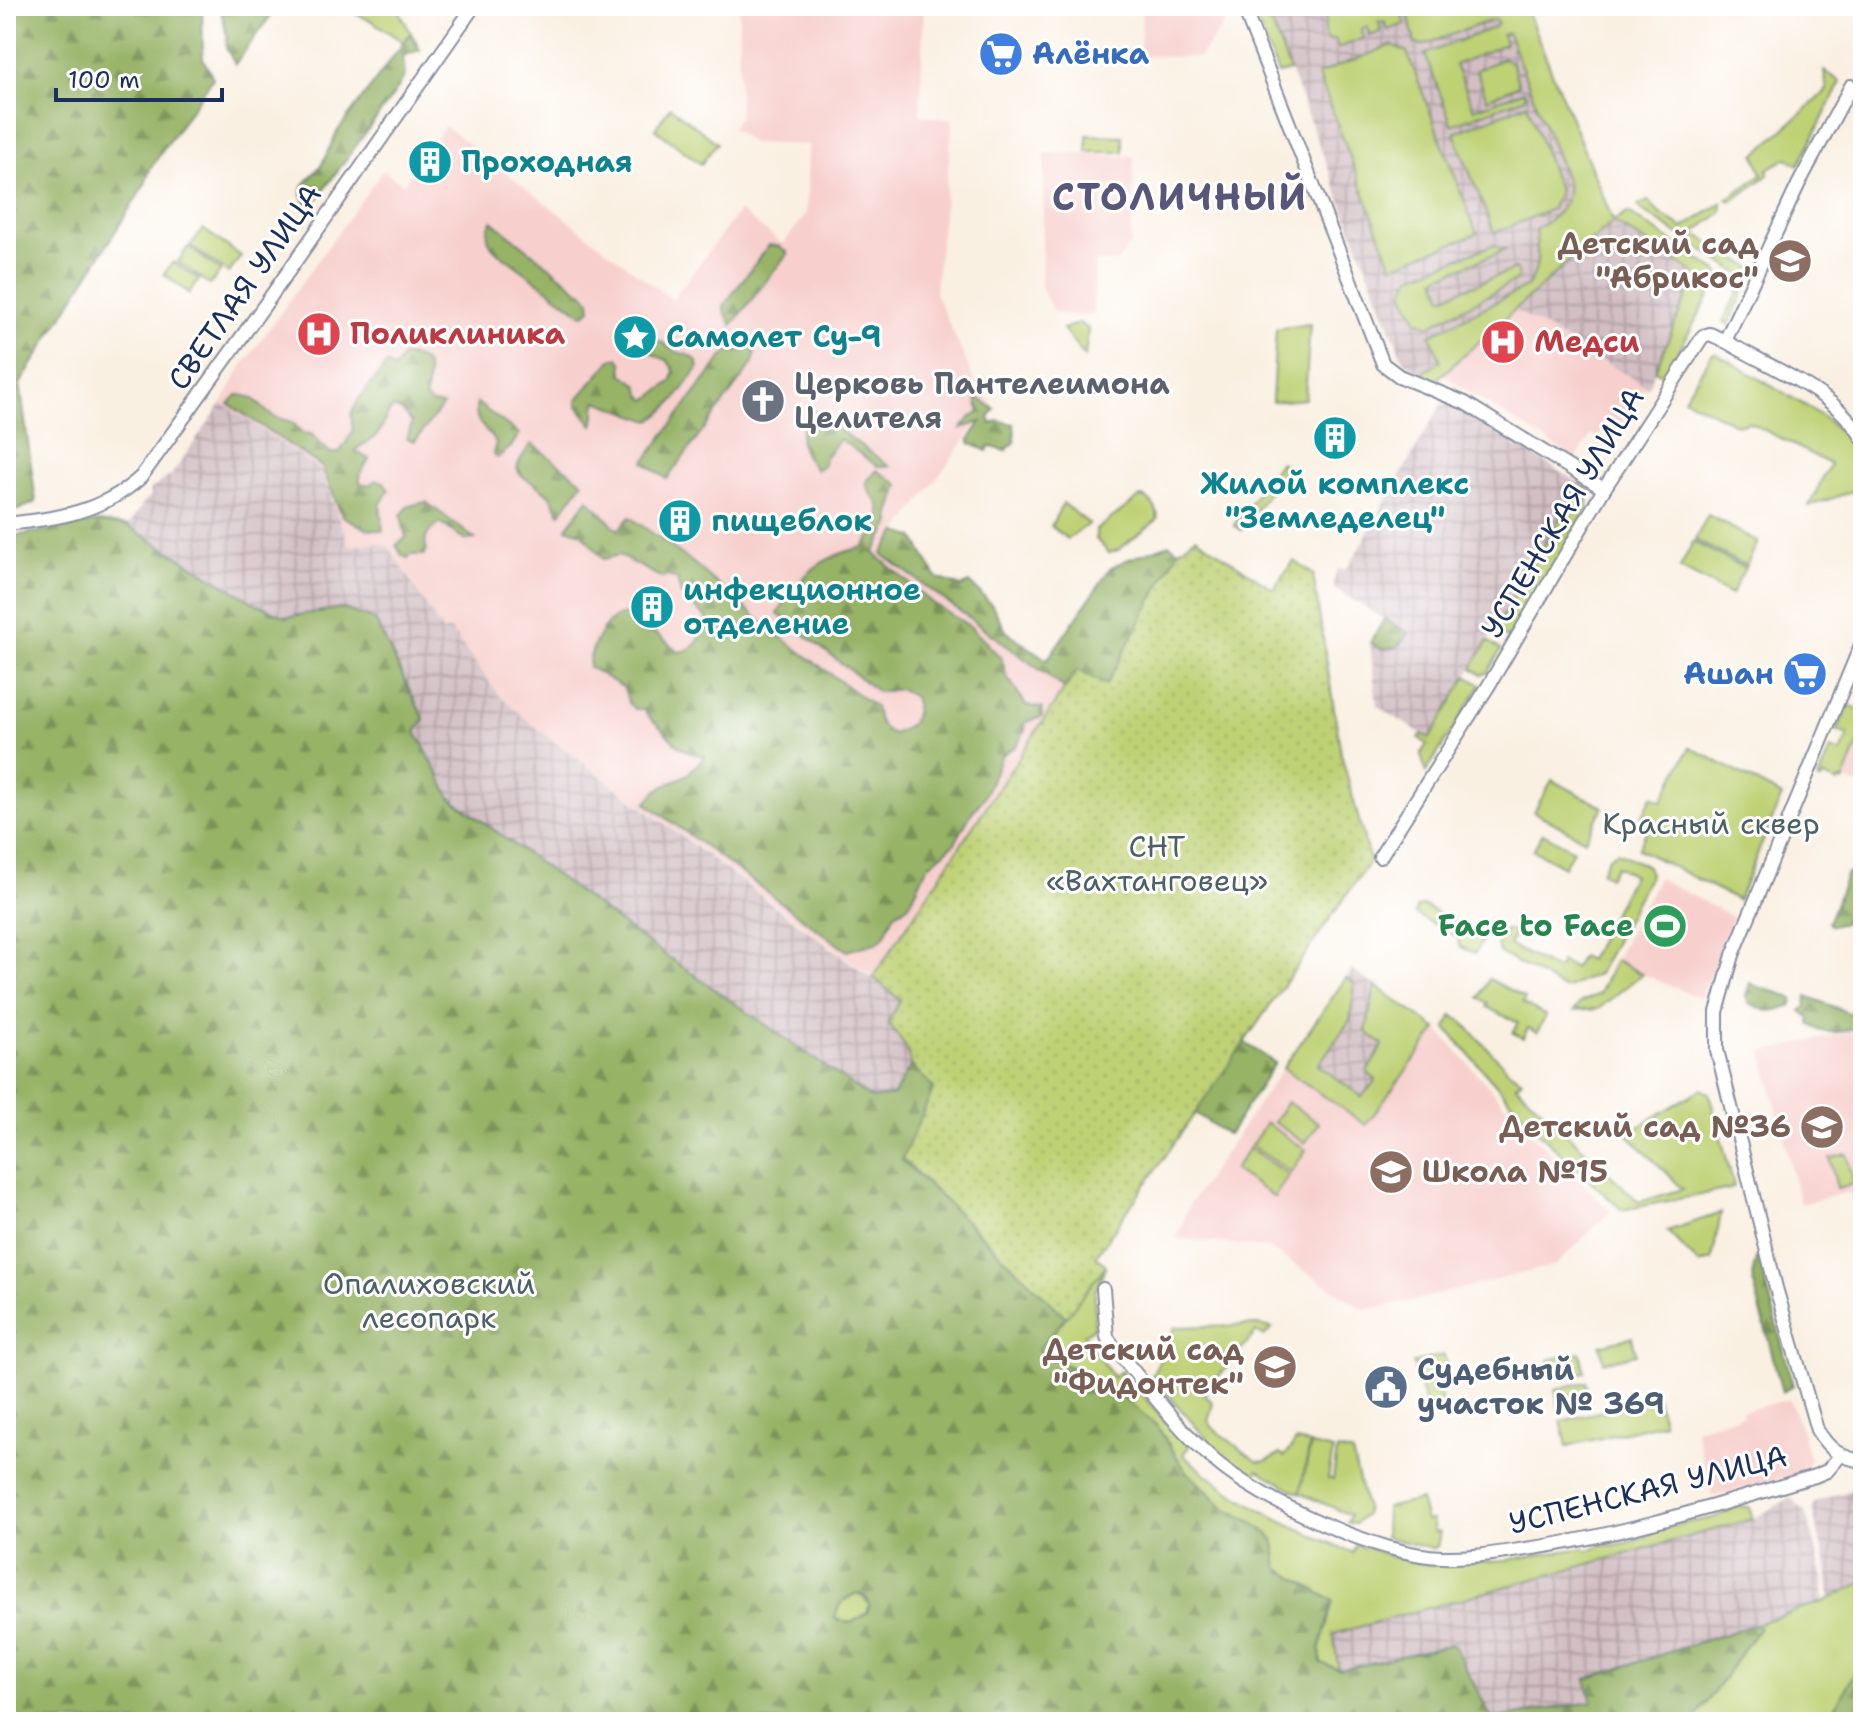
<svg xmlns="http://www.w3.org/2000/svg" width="1869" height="1728" viewBox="0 0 1869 1728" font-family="'Shantell Sans',sans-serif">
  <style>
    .built { fill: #f7d0cd }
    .industrial { fill: url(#industrial-grid) }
    .green { fill: #bed174; stroke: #6c8069; stroke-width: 2 }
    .forest { fill: url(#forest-firs); stroke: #587162; stroke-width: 2; fill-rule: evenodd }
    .garden { fill: url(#garden-dots); stroke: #6c8069; stroke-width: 2 }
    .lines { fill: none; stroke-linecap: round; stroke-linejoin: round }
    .minor-casing { stroke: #8a90a0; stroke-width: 16 }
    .minor { stroke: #fff; stroke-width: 12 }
    .labels { text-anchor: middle; stroke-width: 6; stroke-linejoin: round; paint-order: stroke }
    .shop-label { font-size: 30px; font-weight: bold; fill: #366cbe; stroke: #fff; text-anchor: start }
    .culture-label { font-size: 30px; font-weight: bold; fill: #0d838f; stroke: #fff; text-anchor: start }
    .education-label { font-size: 30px; font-weight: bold; fill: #785e54; stroke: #fff; text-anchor: end }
    .street-label { font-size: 30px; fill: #1b2f5e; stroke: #fff }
    .health-label { font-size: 30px; font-weight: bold; fill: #be3a42; stroke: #fff; text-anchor: start }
    .worship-label { font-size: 30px; font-weight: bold; fill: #5b616d; stroke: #fff; text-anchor: start }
    .park-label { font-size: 30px; fill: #4c6065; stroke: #fff }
    .leisure-label { font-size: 30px; font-weight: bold; fill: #27864d; stroke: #fff; text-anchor: end }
    .service-label { font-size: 30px; font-weight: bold; fill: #4e5e75; stroke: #fff; text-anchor: start }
    .district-label { font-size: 38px; font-weight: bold; letter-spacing: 2px; fill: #59567b; stroke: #fff }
  </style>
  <defs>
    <pattern id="industrial-grid" width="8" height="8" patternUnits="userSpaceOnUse" patternTransform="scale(2)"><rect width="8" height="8" fill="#d2bec3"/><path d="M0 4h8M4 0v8" fill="none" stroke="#aa9ba2"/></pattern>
    <pattern id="forest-firs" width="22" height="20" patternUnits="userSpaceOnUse" patternTransform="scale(2)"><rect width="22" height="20" fill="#96b366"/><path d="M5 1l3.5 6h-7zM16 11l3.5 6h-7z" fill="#7a9257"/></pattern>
    <pattern id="garden-dots" width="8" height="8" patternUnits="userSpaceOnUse" patternTransform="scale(2)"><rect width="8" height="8" fill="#bed174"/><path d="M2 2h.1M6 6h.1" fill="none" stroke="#a3b467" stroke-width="1.8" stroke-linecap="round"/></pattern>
  </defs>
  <rect width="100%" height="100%" fill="#fff"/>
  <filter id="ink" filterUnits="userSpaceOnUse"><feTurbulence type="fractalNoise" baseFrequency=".0125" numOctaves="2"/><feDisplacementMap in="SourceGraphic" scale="16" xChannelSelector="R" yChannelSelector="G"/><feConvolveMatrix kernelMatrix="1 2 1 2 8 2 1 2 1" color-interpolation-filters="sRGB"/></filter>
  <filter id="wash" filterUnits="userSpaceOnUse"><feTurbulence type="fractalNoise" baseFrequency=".006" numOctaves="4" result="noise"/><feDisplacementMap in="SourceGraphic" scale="32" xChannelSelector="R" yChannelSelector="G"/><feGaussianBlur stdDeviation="1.8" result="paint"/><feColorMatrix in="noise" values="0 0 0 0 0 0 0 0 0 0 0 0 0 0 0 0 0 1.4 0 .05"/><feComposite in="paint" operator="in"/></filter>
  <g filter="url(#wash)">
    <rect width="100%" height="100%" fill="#faf0e2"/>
    <g class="built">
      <polygon points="739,6 924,6 920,115 953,120 935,292 978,388 992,403 882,554 1066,689 873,977 539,730 499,695 450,629 444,633 389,547 379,543 349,546 321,470 222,403 241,368 383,170 403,184 445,126 672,300 739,211 783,244 806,214 808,145 751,143 731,128 739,117"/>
      <polygon points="1142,6 1231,6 1232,10 1224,25 1199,57 1140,56"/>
      <polygon points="1045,153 1134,156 1131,244 1116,262 1095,262 1093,315 1071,316 1053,311 1041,288"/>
      <polygon points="1514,310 1648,387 1640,390 1629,410 1633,413 1628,421 1624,419 1619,428 1615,426 1609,436 1602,432 1598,438 1592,434 1576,459 1462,388 1444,374"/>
      <polygon points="1863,733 1863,787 1844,780"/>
      <polygon points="1658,878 1733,917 1732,927 1700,998 1642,974 1615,960"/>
      <polygon points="1437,1029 1533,1136 1611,1211 1556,1265 1407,1302 1365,1310 1269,1248 1177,1238 1188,1207 1283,1068 1366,1125"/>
      <polygon points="1863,1029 1863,1219 1857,1220 1850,1192 1800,1204 1763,1052"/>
      <polygon points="1789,1399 1802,1431 1810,1460 1800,1473 1712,1497 1695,1428 1743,1415 1742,1411"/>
    </g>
    <g class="industrial">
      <polygon points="1252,6 1525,6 1613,222 1696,274 1648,387 1514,310 1435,381 1404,362 1273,27 1254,13"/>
      <polygon points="222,403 321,470 349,546 379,543 389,547 443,632 450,629 499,695 539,730 901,1000 888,1022 906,1048 911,1065 894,1095 872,1099 638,936 450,798 416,732 341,608 287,617 253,602 128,526 144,502 152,495 149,491 172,474"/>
      <polygon points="1442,403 1458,408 1580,484 1430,739 1377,706 1370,643 1384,619 1335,589 1333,582 1338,569 1345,570 1354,557"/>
      <polygon points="1352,970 1437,1029 1366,1125 1283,1068"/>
      <polygon points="1863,1486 1863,1582 1830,1597 1827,1570 1812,1508 1815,1502"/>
      <polygon points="1790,1498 1804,1510 1813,1536 1823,1582 1823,1602 1587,1679 1593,1701 1492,1719 1453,1644 1339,1670 1333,1634 1753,1519"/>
    </g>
    <g class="green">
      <polygon points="337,6 398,6 403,8 400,13 411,33 403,42 372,21"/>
      <path d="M1327 6H1525L1613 221 1628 213 1717 271 1720 276 1665 376 1655 370 1696 274 1613 222 1435 381 1422 373 1441 361 1430 335 1528 286C1540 267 1538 252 1535 230 1555 218 1570 207 1567 182L1508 33 1502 35 1505 44 1455 65 1474 109 1524 91 1526 97 1452 125 1425 54 1495 27 1498 23 1495 19 1423 45 1415 44 1408 13 1402 15 1405 24 1388 30 1384 21 1379 22 1381 32 1370 36 1367 27 1361 29 1364 38 1338 48 1335 39 1329 41 1324 34Z"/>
      <polygon points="1254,13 1273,27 1290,71 1278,74"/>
      <polygon points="1392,45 1407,52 1477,234 1392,266 1318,74"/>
      <polygon points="1504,58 1512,63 1519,85 1487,99 1476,70"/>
      <polygon points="1824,71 1841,82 1799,165 1787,158 1768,169 1768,175 1732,201 1727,199 1762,174 1755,155 1827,90"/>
      <polygon points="1527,104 1559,191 1552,209 1494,233 1454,133"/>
      <polygon points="670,107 717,143 701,164 655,129"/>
      <polygon points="1087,135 1123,136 1123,152 1087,152"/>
      <polygon points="1648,201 1660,214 1683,228 1722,203 1721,213 1694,233 1754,269 1729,325 1723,321 1746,278 1642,211 1638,206"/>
      <polygon points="203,229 241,256 229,273 190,246"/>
      <polygon points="1493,245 1505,250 1436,278 1443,297 1515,269 1518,275 1517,280 1429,326 1418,321 1403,292 1411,276"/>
      <polygon points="188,247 221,271 210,285 178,262"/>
      <polygon points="173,262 199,280 189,293 164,274"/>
      <polygon points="1079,323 1088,329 1085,357 1063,329"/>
      <polygon points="1310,324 1305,399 1272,402 1276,329"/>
      <path d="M1716 353C1737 366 1758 378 1780 391 1820 414 1863 435 1863 488L1809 506 1830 464 1749 422 1737 425 1684 398 1712 354Z"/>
      <polygon points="1280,462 1287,467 1241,530 1234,525"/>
      <polygon points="1580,484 1589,489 1587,511 1509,639 1494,631"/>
      <path d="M1140 497C1150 497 1160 511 1157 520L1118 550 1109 553 1096 539V530Z"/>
      <polygon points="1063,503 1089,524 1067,539 1051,526"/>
      <polygon points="1708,515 1758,542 1746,566 1695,540"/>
      <polygon points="1693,542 1745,568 1731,595 1680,568"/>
      <polygon points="1488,641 1501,650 1488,672 1482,675 1472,668"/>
      <polygon points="1467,676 1481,685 1426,772 1421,754 1427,744 1419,738 1422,734 1430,738"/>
      <polygon points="1848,705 1863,711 1863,733 1843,782 1839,780 1838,783 1824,777 1820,781 1818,780 1830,749 1841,753 1848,735 1837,731"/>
      <polygon points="1690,747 1782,796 1738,900 1638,849 1646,832 1637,827 1652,796 1662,801"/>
      <polygon points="1552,780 1603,807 1585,840 1534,812"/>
      <polygon points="1543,833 1573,850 1564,867 1533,850"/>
      <polygon points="1617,852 1647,866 1650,874 1598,974 1567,988 1562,988 1500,953 1497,945 1505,930 1515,932 1509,945 1557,970 1561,962 1574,968 1581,956 1589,960 1633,875 1616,866 1609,877 1601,872 1609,857"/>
      <polygon points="1424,906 1481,936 1482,941 1475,953 1460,947 1458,938 1415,914 1417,907"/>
      <polygon points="1615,960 1642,974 1598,1009 1574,1011 1581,1002 1599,994"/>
      <polygon points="1346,978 1355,985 1350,1020 1318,1065 1362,1097 1376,1080 1367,1072 1383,1045 1366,1032 1375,986 1437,1029 1366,1125 1283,1068"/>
      <polygon points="1489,979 1525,998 1523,1003 1546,1016 1537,1033 1528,1028 1523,1038 1513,1033 1518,1023 1487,1007 1488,1003 1479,998"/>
      <polygon points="1452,1016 1461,1020 1508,1070 1522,1080 1516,1085 1639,1202 1683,1189 1627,1134 1701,1089 1709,1093 1734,1186 1730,1189 1622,1210 1537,1131 1446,1028"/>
      <polygon points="1287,1102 1319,1123 1305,1143 1274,1122"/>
      <polygon points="1266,1123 1306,1150 1291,1172 1251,1146"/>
      <polygon points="1249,1148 1289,1175 1274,1197 1234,1170"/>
      <polygon points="1847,1154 1854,1184 1837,1188 1830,1158"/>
      <polygon points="1721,1213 1712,1260 1699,1264 1667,1231"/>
      <path d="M1106 1265 1095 1292 1094 1328 1084 1334 1113 1377 1121 1371 1189 1447 1183 1454C1231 1500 1292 1527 1353 1553L1356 1544 1396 1558 1431 1565 1506 1560 1584 1548 1588 1551 1599 1545H1616L1641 1539 1664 1527 1713 1518 1740 1506 1749 1507 1753 1519 1333 1634 1339 1670 1321 1663 1320 1649 1333 1601 1278 1568 1253 1522 1226 1509 1186 1471 1156 1425 1038 1349Z"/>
      <polygon points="1258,1325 1272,1328 1264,1336 1256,1332 1204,1394 1213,1403 1208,1421 1214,1429 1258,1462 1266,1461 1280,1454 1284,1457 1296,1441 1310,1444 1300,1492 1311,1445 1333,1450 1328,1479 1333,1479 1337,1450 1352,1453 1366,1508 1365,1515 1355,1524 1347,1523 1350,1515 1293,1490 1258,1470 1254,1476 1218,1452 1152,1376 1175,1327"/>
      <polygon points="1632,1337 1636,1354 1604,1362 1600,1345"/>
      <polygon points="1580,1352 1585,1372 1554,1379 1549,1360"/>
      <polygon points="1444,1355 1448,1368 1434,1372 1443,1407 1427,1411 1413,1363"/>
      <polygon points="1586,1382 1590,1399 1559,1407 1555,1389"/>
      <polygon points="1657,1398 1663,1423 1567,1446 1561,1421"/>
      <polygon points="1420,1500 1426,1521 1432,1520 1434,1532 1440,1532 1437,1547 1432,1549 1385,1537 1386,1508"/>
      <polygon points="1863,1582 1863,1664 1855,1672 1827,1722 1693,1722 1759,1627 1756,1624 1823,1602"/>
      <path d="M858 1593 871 1605 867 1613 851 1623 834 1619C837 1606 845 1597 858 1593Z"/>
    </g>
    <g class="forest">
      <polygon points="6,6 202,6 203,59 213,78 150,169 145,184 20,384 36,502 18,510 6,511"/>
      <polygon points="278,6 235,64 226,48 227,37 220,6"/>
      <polygon points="411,33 420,50 403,56 405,75 396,91 309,210 302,195 303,186 322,164 337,132"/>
      <path d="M492 221 584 294 590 300 591 309 583 315 496 251C487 243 485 232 492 221Z"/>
      <polygon points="769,245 779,246 788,253 732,325 724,310 725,304"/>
      <path d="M650 339C663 340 663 344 673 350 684 357 694 351 699 367 685 387 672 408 650 421L597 401C593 409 597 416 593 425L578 406 577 400 612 359 618 358 622 362 623 374 638 385 642 396 647 400 672 381 674 370 667 360C658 357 648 354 646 343Z"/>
      <path d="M745 342C756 347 756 353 753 363L667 479 644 462 720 360 734 346Z"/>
      <path d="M403 356C434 355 429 377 425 398L432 404 443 405 415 441 407 439 412 423 401 410 393 408C385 415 385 423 380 431 373 442 362 443 355 451L369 459 360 474V483L369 485 376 480 384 482 389 490 380 505 383 531 367 529 342 516 322 467 229 404 237 395C259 395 259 410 275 417 293 424 288 416 302 433L311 434 330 453H339L353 432 351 414 359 399 387 364 394 369Z"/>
      <polygon points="975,396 995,409 989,418 991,424 999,421 1014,424 1015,442 1005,451 989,446 987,451 971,444 969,440 981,422 962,428 971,417 980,413"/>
      <path d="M477 403 519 434 511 447 497 458 493 454 496 442C487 430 472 422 477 403Z"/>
      <path d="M809 408 889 466H877L840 439 825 457 824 465 816 470C795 445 798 437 809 408Z"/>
      <path d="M532 444 583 482 560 514C557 509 554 501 550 496 528 472 500 481 532 444Z"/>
      <path d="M877 470 899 485 890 514 891 523 874 553 932 603 971 627 1002 659 1006 675 1026 705 1042 708V717L1026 722 1025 731 1016 746 1002 755 983 799 972 812 955 843 928 866 909 905 895 913 884 936 878 942 847 951 646 803 657 790 688 774 705 756C686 754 678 747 666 733 658 723 651 722 643 709H635L629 704 624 688 589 667C588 651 608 611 627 615 635 617 671 645 679 652 695 651 706 633 707 618L681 595 677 579 669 576 662 578 619 555 603 559 582 533 567 528 588 499 618 530 630 517 692 562 770 629 875 707C878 720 880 728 893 734 912 727 918 719 915 698L901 689 878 692 778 614C799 576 819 557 863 547 872 535 885 522 879 505 875 497 868 492 866 482Z"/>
      <path d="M426 502 475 539 466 540 440 523C430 530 422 537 427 550L424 555H412L407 558 402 555 396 545 406 538 401 515 409 506Z"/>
      <path d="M98 522 128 526 253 602 286 617 341 608 375 620 424 719 416 732 451 798 638 936 872 1099 894 1095 911 1065 935 1088 902 1160 1066 1317 1038 1350 1113 1389 1156 1425 1186 1471 1226 1509 1253 1522 1274 1539 1278 1568 1333 1601 1320 1649 1321 1663 1340 1670 1453 1644 1492 1719 1592 1702 1586 1679 1756 1624 1759 1627 1693 1722H6V537ZM857 1593 866 1597 870 1605 867 1613 851 1623 835 1619C837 1606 845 1598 857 1593Z"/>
      <polygon points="897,532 914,537 936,577 961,587 970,583 992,605 1006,631 1047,660 1110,569 1124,561 1169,544 1179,550 1106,686 1077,670 1066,689 882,554"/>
      <polygon points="1384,619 1409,633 1396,648 1382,649 1370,643"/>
      <polygon points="1855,870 1863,871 1863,908 1858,906 1847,912 1844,923 1832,926 1828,923 1847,873"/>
      <path d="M1750 983C1764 992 1779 990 1793 999L1792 1005C1769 1013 1770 1014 1748 1002L1746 995Z"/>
      <path d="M1807 996 1861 1018 1863 1027C1843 1031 1826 1038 1810 1024V1018L1801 1011 1806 1007Z"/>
      <polygon points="1244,1042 1275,1063 1228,1135 1195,1113"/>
      <polygon points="1759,1257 1793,1386 1782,1392 1752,1277 1756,1258"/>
      <polygon points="1863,1664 1863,1722 1827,1722 1855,1672"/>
    </g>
    <polygon class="garden" points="1196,537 1273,589 1294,561 1313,574 1341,754 1370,861 1096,1256 1106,1265 1066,1317 902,1159 934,1088 911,1065 906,1048 888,1022 900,1000 873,977 1077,670 1106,685 1179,550"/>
  </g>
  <g filter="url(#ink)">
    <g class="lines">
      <g class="minor-casing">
        <g id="minor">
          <polyline points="1243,6 1383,364 1399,376 1465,403 1604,489"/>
          <polyline points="1725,341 1799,183 1851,86"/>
          <path d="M6 524C56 519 103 512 141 477L269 299 474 6"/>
          <path d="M1863 640 1733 955 1717 1012V1050L1776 1288 1817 1430C1829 1449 1840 1458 1863 1461"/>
          <path d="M1380 857 1489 685 1604 489 1703 336 1710 334 1725 341C1772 369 1834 390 1863 439"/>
          <path d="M1103 1289 1107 1337 1114 1347C1146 1386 1177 1428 1215 1461 1261 1501 1381 1556 1442 1557 1470 1558 1499 1553 1526 1549 1625 1535 1720 1504 1815 1476L1827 1471 1840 1456"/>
        </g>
      </g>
      <use href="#minor" class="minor"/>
    </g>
  </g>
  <defs>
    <g id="supermarket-disc" transform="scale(2.3)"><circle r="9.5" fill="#3f7fe0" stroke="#fff"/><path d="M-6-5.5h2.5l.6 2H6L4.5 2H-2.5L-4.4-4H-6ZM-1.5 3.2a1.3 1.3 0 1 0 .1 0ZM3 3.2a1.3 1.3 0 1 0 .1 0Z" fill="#fff"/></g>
    <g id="building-disc" transform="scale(2.3)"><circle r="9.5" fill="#0f9aa8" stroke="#fff"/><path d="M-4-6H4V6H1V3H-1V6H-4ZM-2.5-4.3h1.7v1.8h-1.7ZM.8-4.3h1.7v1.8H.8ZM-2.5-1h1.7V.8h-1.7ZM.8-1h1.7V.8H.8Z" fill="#fff"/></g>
    <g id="school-disc" transform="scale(2.3)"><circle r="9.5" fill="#8d6e63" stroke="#fff"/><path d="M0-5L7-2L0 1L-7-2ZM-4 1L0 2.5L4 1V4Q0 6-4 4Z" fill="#fff"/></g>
    <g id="hospital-disc" transform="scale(2.3)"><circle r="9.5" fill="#e0444e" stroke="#fff"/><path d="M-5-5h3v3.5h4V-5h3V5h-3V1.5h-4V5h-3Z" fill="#fff"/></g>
    <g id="sight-disc" transform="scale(2.3)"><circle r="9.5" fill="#0f9aa8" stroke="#fff"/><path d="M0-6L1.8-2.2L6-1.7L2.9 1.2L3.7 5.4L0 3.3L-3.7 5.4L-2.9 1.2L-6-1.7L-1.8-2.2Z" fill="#fff"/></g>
    <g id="church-disc" transform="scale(2.3)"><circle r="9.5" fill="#6b7280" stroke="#fff"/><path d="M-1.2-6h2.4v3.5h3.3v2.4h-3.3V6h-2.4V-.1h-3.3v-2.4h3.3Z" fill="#fff"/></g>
    <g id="stadium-disc" transform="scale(2.3)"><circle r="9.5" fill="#2e9e5b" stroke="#fff"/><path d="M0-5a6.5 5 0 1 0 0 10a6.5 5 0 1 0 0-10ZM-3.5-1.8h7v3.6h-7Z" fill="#fff"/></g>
    <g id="civic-disc" transform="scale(2.3)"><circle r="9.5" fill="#5c6f8a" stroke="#fff"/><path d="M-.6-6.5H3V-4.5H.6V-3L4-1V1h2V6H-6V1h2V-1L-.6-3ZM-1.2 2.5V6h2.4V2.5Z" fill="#fff"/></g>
  </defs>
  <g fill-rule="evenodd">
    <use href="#supermarket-disc" x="1001" y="54"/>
    <use href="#building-disc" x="430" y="162"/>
    <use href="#school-disc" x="1790" y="261"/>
    <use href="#hospital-disc" x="319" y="334"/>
    <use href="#sight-disc" x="635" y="337"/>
    <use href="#hospital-disc" x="1503" y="342"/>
    <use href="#church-disc" x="763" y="401"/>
    <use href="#building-disc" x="1335" y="438"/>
    <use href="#building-disc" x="680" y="521"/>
    <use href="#building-disc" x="652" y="607"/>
    <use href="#supermarket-disc" x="1805" y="674"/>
    <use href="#stadium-disc" x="1665" y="926"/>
    <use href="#school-disc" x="1822" y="1127"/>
    <use href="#school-disc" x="1391" y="1172"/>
    <use href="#school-disc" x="1275" y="1367"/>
    <use href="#civic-disc" x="1386" y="1387"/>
  </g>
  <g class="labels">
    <g class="shop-label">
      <text x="1032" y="64">Алёнка</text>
      <text x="1774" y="684" text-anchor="end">Ашан</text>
    </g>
    <g class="culture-label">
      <text x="461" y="172">Проходная</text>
      <text x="666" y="347">Самолет Су-9</text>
      <text x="1335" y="494" text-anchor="middle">Жилой комплекс<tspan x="1335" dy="34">"Земледелец"</tspan></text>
      <text x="711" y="531">пищеблок</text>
      <text x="683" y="600">инфекционное<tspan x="683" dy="34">отделение</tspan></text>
    </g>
    <g class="education-label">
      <text x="1759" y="254">Детский сад<tspan x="1759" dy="34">"Абрикос"</tspan></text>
      <text x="1791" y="1137">Детский сад №36</text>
      <text x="1422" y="1182" text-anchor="start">Школа №15</text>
      <text x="1244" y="1360">Детский сад<tspan x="1244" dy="34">"Фидонтек"</tspan></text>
    </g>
    <g class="street-label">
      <text transform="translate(245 287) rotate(-55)" y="10">СВЕТЛАЯ УЛИЦА</text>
      <text transform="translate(1563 513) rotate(-59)" y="10">УСПЕНСКАЯ УЛИЦА</text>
      <text transform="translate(1648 1490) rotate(-14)" y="10">УСПЕНСКАЯ УЛИЦА</text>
    </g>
    <g class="health-label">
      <text x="350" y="344">Поликлиника</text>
      <text x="1534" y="352">Медси</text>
    </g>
    <g class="worship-label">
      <text x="794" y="394">Церковь Пантелеимона<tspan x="794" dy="34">Целителя</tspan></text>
    </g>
    <g class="park-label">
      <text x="1711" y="834">Красный сквер</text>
      <text x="1157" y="857">СНТ<tspan x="1157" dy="34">«Вахтанговец»</tspan></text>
      <text x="429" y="1294">Опалиховский<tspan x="429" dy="34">лесопарк</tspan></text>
    </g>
    <g class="leisure-label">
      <text x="1634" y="936">Face to Face</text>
    </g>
    <g class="service-label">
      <text x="1417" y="1380">Судебный<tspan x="1417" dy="34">участок № 369</tspan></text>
    </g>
    <g class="district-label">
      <text x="1180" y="210">СТОЛИЧНЫЙ</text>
    </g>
  </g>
  <rect width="1869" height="1728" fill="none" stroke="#fff" stroke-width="32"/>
  <path d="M56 88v12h166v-12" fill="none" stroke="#1b2f5e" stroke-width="4"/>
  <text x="68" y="88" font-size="24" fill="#1b2f5e" stroke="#ffffff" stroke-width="6" paint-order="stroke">100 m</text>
</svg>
